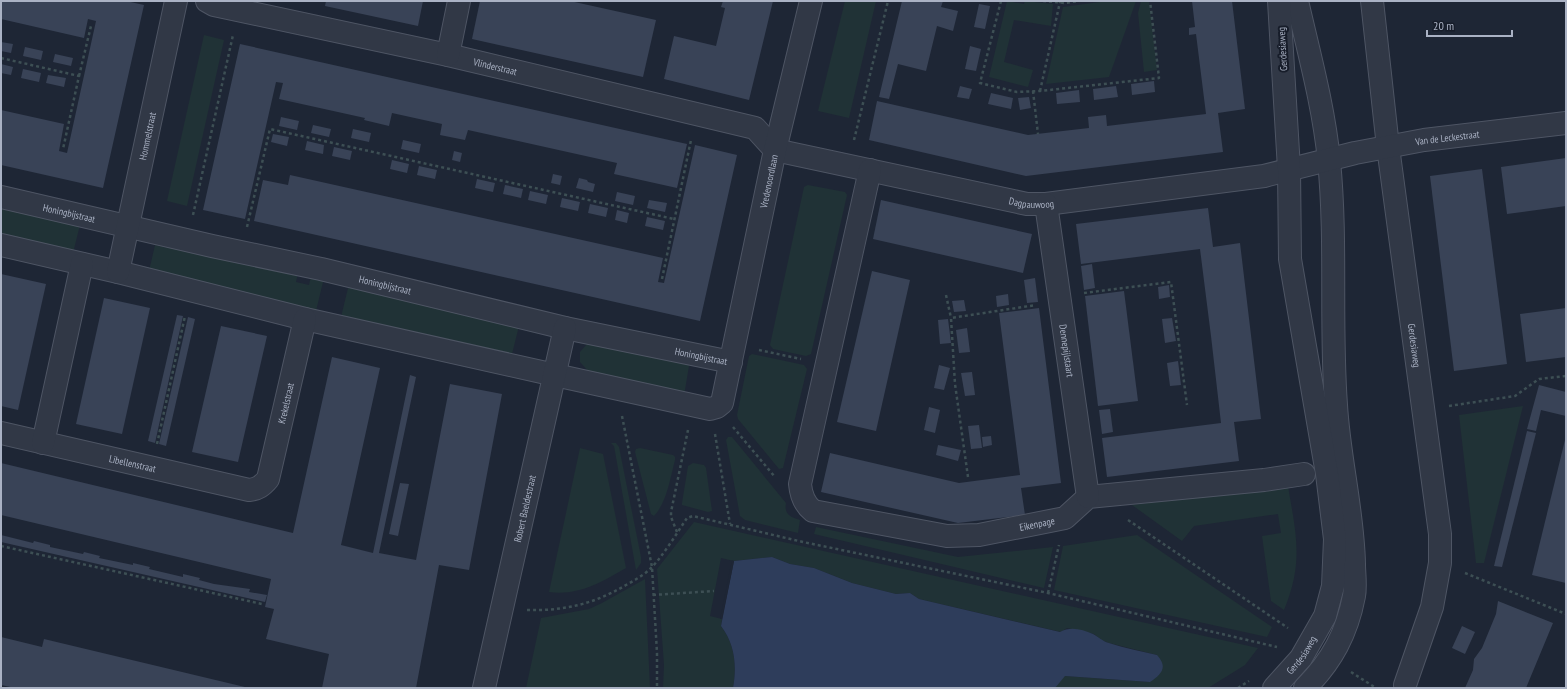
<svg xmlns="http://www.w3.org/2000/svg" width="1567" height="689" viewBox="0 0 1567 689" font-family="'PT Sans Narrow',sans-serif">
  <style>
    .green { fill: #203236 }
    .water { fill: #2e3d5b }
    .pier { fill: #1e2635 }
    .building { fill: #394357 }
    .lines { fill: none; stroke-linecap: round; stroke-linejoin: round }
    .minor-casing { stroke: #4e5564; stroke-width: 24 }
    .path { stroke: #3d4f54; stroke-width: 2.5; stroke-dasharray: 3 3; stroke-linecap: butt }
    .minor { stroke: #313846; stroke-width: 22 }
    .labels { text-anchor: middle; stroke-width: 4; stroke-linejoin: round; paint-order: stroke }
    .street-label { font-size: 10px; fill: #aab2c4; stroke: #171d2a }
  </style>
  <rect width="100%" height="100%" fill="#1e2635"/>
  <g class="green">
    <polygon points="845,1 876,1 849,118 818,111"/>
    <polygon points="1007,1 1024,4 1025,1 1053,4 1051,26 1014,20 1004,62 1033,70 1028,87 989,77"/>
    <polygon points="1107,1 1136,1 1109,77 1046,84 1063,7"/>
    <polygon points="1141,1 1149,1 1157,70 1144,72 1138,13"/>
    <polygon points="204,35 224,40 187,206 167,201"/>
    <polygon points="808,185 845,192 847,195 811,354 806,356 773,349 770,345 804,187"/>
    <polygon points="1,207 80,225 73,253 1,236"/>
    <polygon points="169,244 298,273 296,282 309,285 311,276 324,278 316,311 149,271 155,245 167,248"/>
    <polygon points="349,284 520,322 511,358 341,317"/>
    <polygon points="593,342 688,362 689,366 684,396 589,372 580,362 580,352 587,344"/>
    <polygon points="752,354 804,365 807,369 783,468 779,469 738,419 737,415 749,356"/>
    <polygon points="1523,406 1484,563 1476,563 1459,415"/>
    <path d="M728 437H732L786 503C784 514 790 517 800 520L798 533 745 520 740 516 726 440Z"/>
    <polygon points="611,443 616,443 619,447 641,557 641,563 636,570 614,446"/>
    <path d="M580 448 603 454 626 568C602 582 578 596 549 592Z"/>
    <path d="M640 448 673 455 675 457V460C670 479 667 502 654 516L651 514 635 452 636 449Z"/>
    <polygon points="693,463 704,465 706,468 712,511 708,512 682,505 682,503 688,466"/>
    <path d="M1288 486C1296 534 1304 562 1284 610L1271 601 1262 536 1281 533 1278 514 1194 526 1182 541 1132 505Z"/>
    <path d="M694 522 1258 648 1245 665 1208 688H1009L1065 676 1150 682 1157 655 1109 643 1101 640 1094 634 1067 628 1061 632 919 599 910 593 896 594 852 583 814 568 790 564 772 557 734 561 721 558 710 616 722 619 721 626C735 644 737 666 733 688H663L664 665 657 569Z"/>
    <polygon points="816,527 958,557 1053,547 1044,588 814,534"/>
    <polygon points="1137,535 1272,627 1267,637 1054,590 1063,546"/>
    <polygon points="645,579 650,688 526,688 541,618 589,609 602,603"/>
  </g>
  <path class="water" d="M772 557 790 564 814 568 852 583 896 594 910 593 919 599 1060 632C1070 626 1082 629 1093 634 1099 637 1102 641 1109 643 1124 648 1141 651 1157 655 1168 667 1162 674 1150 682L1065 676 1055 688H733C737 666 735 644 721 626L734 561Z"/>
  <polygon class="pier" points="732,560 734,561 722,619 720,619"/>
  <g class="building">
    <polygon points="1,1 126,1 144,5 103,188 1,165 1,110 64,124 59,151 67,153 96,21 88,19 84,38 1,19"/>
    <polygon points="326,1 423,1 418,26 325,6"/>
    <polygon points="480,1 570,1 656,20 643,77 472,39"/>
    <polygon points="723,1 773,1 749,100 664,79 674,36 716,46 725,8 721,7"/>
    <polygon points="902,1 943,1 941,7 958,11 953,31 937,26 926,71 898,64 889,99 879,97"/>
    <polygon points="1192,1 1232,1 1245,109 1218,113 1223,152 1026,176 869,140 877,101 1028,135 1089,128 1088,117 1106,115 1107,126 1206,114 1196,34 1189,35 1189,28 1195,27"/>
    <polygon points="979,4 990,6 985,29 974,27"/>
    <polygon points="1,42 13,44 11,53 1,51"/>
    <polygon points="240,44 687,144 677,188 614,174 617,163 468,130 465,140 440,135 442,124 392,113 389,126 364,120 365,118 279,99 283,83 276,82 245,219 203,210"/>
    <polygon points="970,46 981,49 976,71 965,69"/>
    <polygon points="25,47 43,51 41,60 23,56"/>
    <polygon points="55,54 73,58 71,66 53,62"/>
    <polygon points="1,64 13,67 11,75 1,73"/>
    <polygon points="23,69 41,73 39,82 21,78"/>
    <polygon points="48,75 66,78 64,87 46,83"/>
    <polygon points="1154,81 1155,92 1132,95 1131,84"/>
    <polygon points="960,86 972,89 969,99 957,97"/>
    <polygon points="1116,86 1118,97 1094,100 1093,89"/>
    <polygon points="1079,90 1080,102 1057,104 1056,93"/>
    <polygon points="991,93 1013,98 1011,109 988,104"/>
    <polygon points="1029,97 1031,108 1020,110 1018,98"/>
    <polygon points="281,117 299,121 297,130 279,126"/>
    <polygon points="313,125 331,129 329,137 311,133"/>
    <polygon points="353,129 371,133 369,142 351,138"/>
    <polygon points="273,134 289,137 287,146 271,142"/>
    <polygon points="403,140 421,144 419,153 401,149"/>
    <polygon points="307,141 324,145 323,154 305,150"/>
    <polygon points="695,145 737,155 700,321 254,221 263,180 288,185 290,175 663,258 658,282 664,283"/>
    <polygon points="334,147 352,151 350,160 332,156"/>
    <polygon points="454,151 462,153 460,162 452,160"/>
    <polygon points="1566,158 1566,206 1507,214 1501,167"/>
    <polygon points="392,160 409,164 407,173 390,169"/>
    <polygon points="419,166 437,170 435,179 417,175"/>
    <polygon points="1482,169 1507,364 1454,371 1430,176"/>
    <polygon points="553,174 562,176 560,185 551,183"/>
    <polygon points="579,178 587,180 588,182 595,184 593,192 576,188"/>
    <polygon points="477,179 495,183 493,192 475,188"/>
    <polygon points="505,185 523,189 521,198 503,194"/>
    <polygon points="530,191 548,195 546,204 528,200"/>
    <polygon points="617,192 635,196 633,205 615,201"/>
    <polygon points="562,198 580,202 578,211 560,207"/>
    <polygon points="649,200 667,203 665,212 647,208"/>
    <polygon points="881,200 1032,234 1023,273 873,239"/>
    <polygon points="590,204 608,208 606,217 588,213"/>
    <polygon points="1208,208 1213,247 1240,243 1261,419 1234,422 1239,461 1107,477 1102,438 1221,423 1211,336 1200,249 1081,264 1076,224"/>
    <polygon points="617,210 629,213 627,223 615,220"/>
    <polygon points="647,217 665,221 663,230 645,226"/>
    <polygon points="1092,264 1095,288 1084,290 1081,266"/>
    <polygon points="872,271 910,280 876,431 837,422"/>
    <polygon points="1,274 46,284 18,410 1,406"/>
    <polygon points="1035,278 1038,302 1027,303 1024,280"/>
    <polygon points="1169,285 1170,297 1159,299 1158,287"/>
    <polygon points="1124,291 1138,401 1098,406 1085,296"/>
    <polygon points="1008,294 1009,305 997,307 996,296"/>
    <polygon points="104,298 150,308 122,434 76,424"/>
    <polygon points="964,300 966,311 954,312 952,301"/>
    <polygon points="1039,308 1061,483 1021,488 1025,515 958,523 821,492 830,453 959,483 1020,475 999,313"/>
    <polygon points="1566,308 1566,357 1526,362 1520,314"/>
    <polygon points="177,315 183,316 155,443 148,441"/>
    <polygon points="188,317 195,319 166,446 159,444"/>
    <polygon points="1172,318 1176,341 1165,343 1162,319"/>
    <polygon points="948,319 951,343 940,344 938,320"/>
    <polygon points="221,326 267,336 238,462 192,452"/>
    <polygon points="967,328 970,352 959,353 956,330"/>
    <polygon points="332,357 380,368 341,545 373,553 410,375 416,377 379,553 416,560 450,384 502,394 469,570 439,565 416,688 322,688 329,654 266,639 274,609 265,607 271,579 1,515 1,463 293,533"/>
    <polygon points="1178,361 1181,385 1170,386 1167,363"/>
    <polygon points="939,365 950,368 944,390 934,388"/>
    <polygon points="972,372 975,395 965,396 961,373"/>
    <polygon points="1539,385 1566,392 1566,416 1541,410 1536,431 1527,429"/>
    <polygon points="929,407 940,410 935,433 924,430"/>
    <polygon points="1110,409 1113,432 1102,434 1099,410"/>
    <polygon points="979,425 982,448 971,449 968,426"/>
    <polygon points="1527,431 1536,433 1502,567 1494,566"/>
    <polygon points="991,436 992,445 983,447 982,437"/>
    <polygon points="1565,440 1566,440 1566,583 1532,575"/>
    <polygon points="938,445 961,450 958,461 936,455"/>
    <polygon points="400,483 409,484 398,536 389,534"/>
    <polygon points="1,535 33,543 34,541 50,545 50,547 83,554 84,552 100,556 99,558 133,565 133,563 150,567 149,569 183,577 183,574 200,578 199,580 214,584 250,589 249,592 267,595 265,602 1,542"/>
    <polygon points="1498,601 1553,623 1526,688 1465,688 1473,670 1474,659 1482,648 1496,614"/>
    <polygon points="1462,626 1475,632 1465,654 1452,648"/>
    <polygon points="1,637 42,647 44,639 249,688 15,688 1,685"/>
  </g>
  <g class="lines">
    <g class="minor-casing">
      <g id="minor">
        <path id="s1" d="M207 1 214 5 448 55 755 128 775 150"/>
        <path d="M1297 1C1309 53 1324 108 1329 161 1337 242 1330 324 1336 405 1339 458 1353 511 1354 564 1354 574 1356 586 1354 596 1347 633 1332 661 1305 688"/>
        <path id="s2" d="M1372 1 1388 147 1440 534V563L1432 607 1405 685"/>
        <polyline points="448,55 459,1"/>
        <path id="s3" d="M775 150 1027 204H1046L1264 176 1355 153 1424 140 1566 123"/>
        <path id="s4" d="M870 170 800 484C801 495 804 504 813 511L947 536 979 535 1065 518 1088 497 1264 480 1304 474"/>
        <path id="s5" d="M1 197 212 246 321 269 565 328 731 362"/>
        <path id="s6" d="M1046 204 1088 497"/>
        <path id="s7" d="M1 245 118 272 305 319 555 375 710 409 717 407 722 403 775 150 811 1"/>
        <path id="s8" d="M118 272 176 1"/>
        <path id="s9" d="M1 433 249 490C258 489 262 486 268 479L305 319"/>
        <polyline points="43,443 82,264"/>
        <path id="s10" d="M484 688 565 328"/>
        <path id="s11" d="M1274 688 1301 658 1325 616 1333 586 1335 539 1327 474 1290 259 1289 169 1279 1"/>
      </g>
    </g>
    <g class="path">
      <polyline points="1001,1 980,83 1017,92 1040,91 1159,78 1150,1"/>
      <polyline points="1043,1 1065,3 1079,1"/>
      <polyline points="1,58 79,76 63,149"/>
      <polyline points="79,76 91,26"/>
      <polyline points="1033,91 1038,134"/>
      <polyline points="1040,91 1060,2"/>
      <polyline points="854,140 888,1"/>
      <polyline points="193,215 233,35"/>
      <polyline points="247,227 270,129 674,219"/>
      <polyline points="662,279 691,140"/>
      <polyline points="1084,293 1171,282 1187,405"/>
      <polyline points="946,295 951,318"/>
      <polyline points="759,350 801,359"/>
      <polyline points="1449,406 1515,396 1539,379 1566,376"/>
      <polyline points="622,416 652,567 657,653 657,688"/>
      <polyline points="733,427 775,477"/>
      <polyline points="715,434 730,524"/>
      <polyline points="157,444 185,316"/>
      <polyline points="968,477 955,384 951,318 1036,305"/>
      <polyline points="1128,520 1288,628"/>
      <polyline points="677,532 671,517 671,512 688,430"/>
      <polyline points="1,546 262,604"/>
      <polyline points="1465,573 1566,614"/>
      <polyline points="1048,593 1059,545"/>
      <polyline points="653,595 714,591"/>
      <path d="M527 610C564 611 594 604 626 585 635 580 644 575 651 568 663 556 677 533 687 518L693 516 803 542 1048 593 1277 647"/>
      <polyline points="1351,672 1376,688"/>
      <polyline points="1238,688 1249,681"/>
    </g>
    <use href="#minor" class="minor"/>
  </g>
  <g class="labels">
    <g class="street-label">
      <text transform="translate(1282 49) rotate(-93)" y="4">Gerdesiaweg</text>
      <text dy="4" stroke="none"><textPath href="#s1" startOffset="296">Vlinderstraat</textPath></text>
      <text dy="4" stroke="none"><textPath href="#s8" startOffset="139">Hommelstraat</textPath></text>
      <text dy="4" stroke="none"><textPath href="#s3" startOffset="684">Van de Leckestraat</textPath></text>
      <text dy="4" stroke="none"><textPath href="#s7" startOffset="968">Vredenoordlaan</textPath></text>
      <text dy="4" stroke="none"><textPath href="#s3" startOffset="262">Dagpauwoog</textPath></text>
      <text dy="4" stroke="none"><textPath href="#s5" startOffset="70">Honingbijstraat</textPath></text>
      <text dy="4" stroke="none"><textPath href="#s5" startOffset="394">Honingbijstraat</textPath></text>
      <text dy="4" stroke="none"><textPath href="#s2" startOffset="347">Gerdesiaweg</textPath></text>
      <text dy="4" stroke="none"><textPath href="#s6" startOffset="148">Dennepijlstaart</textPath></text>
      <text dy="4" stroke="none"><textPath href="#s5" startOffset="718">Honingbijstraat</textPath></text>
      <text dy="4" stroke="none"><textPath href="#s9" startOffset="355">Krekelstraat</textPath></text>
      <text dy="4" stroke="none"><textPath href="#s9" startOffset="135">Libellenstraat</textPath></text>
      <text dy="4" stroke="none"><textPath href="#s10" startOffset="184">Robert Baeldestraat</textPath></text>
      <text dy="4" stroke="none"><textPath href="#s4" startOffset="580">Eikenpage</textPath></text>
      <text dy="4" stroke="none"><textPath href="#s11" startOffset="43">Gerdesiaweg</textPath></text>
    </g>
  </g>
  <rect width="1567" height="689" fill="none" stroke="#aab2c4" stroke-width="4"/>
  <path d="M1427 30v6h85v-6" fill="none" stroke="#aab2c4" stroke-width="2"/>
  <text x="1433" y="30" font-size="12" fill="#aab2c4" stroke="#171d2a" stroke-width="3" paint-order="stroke">20 m</text>
</svg>
